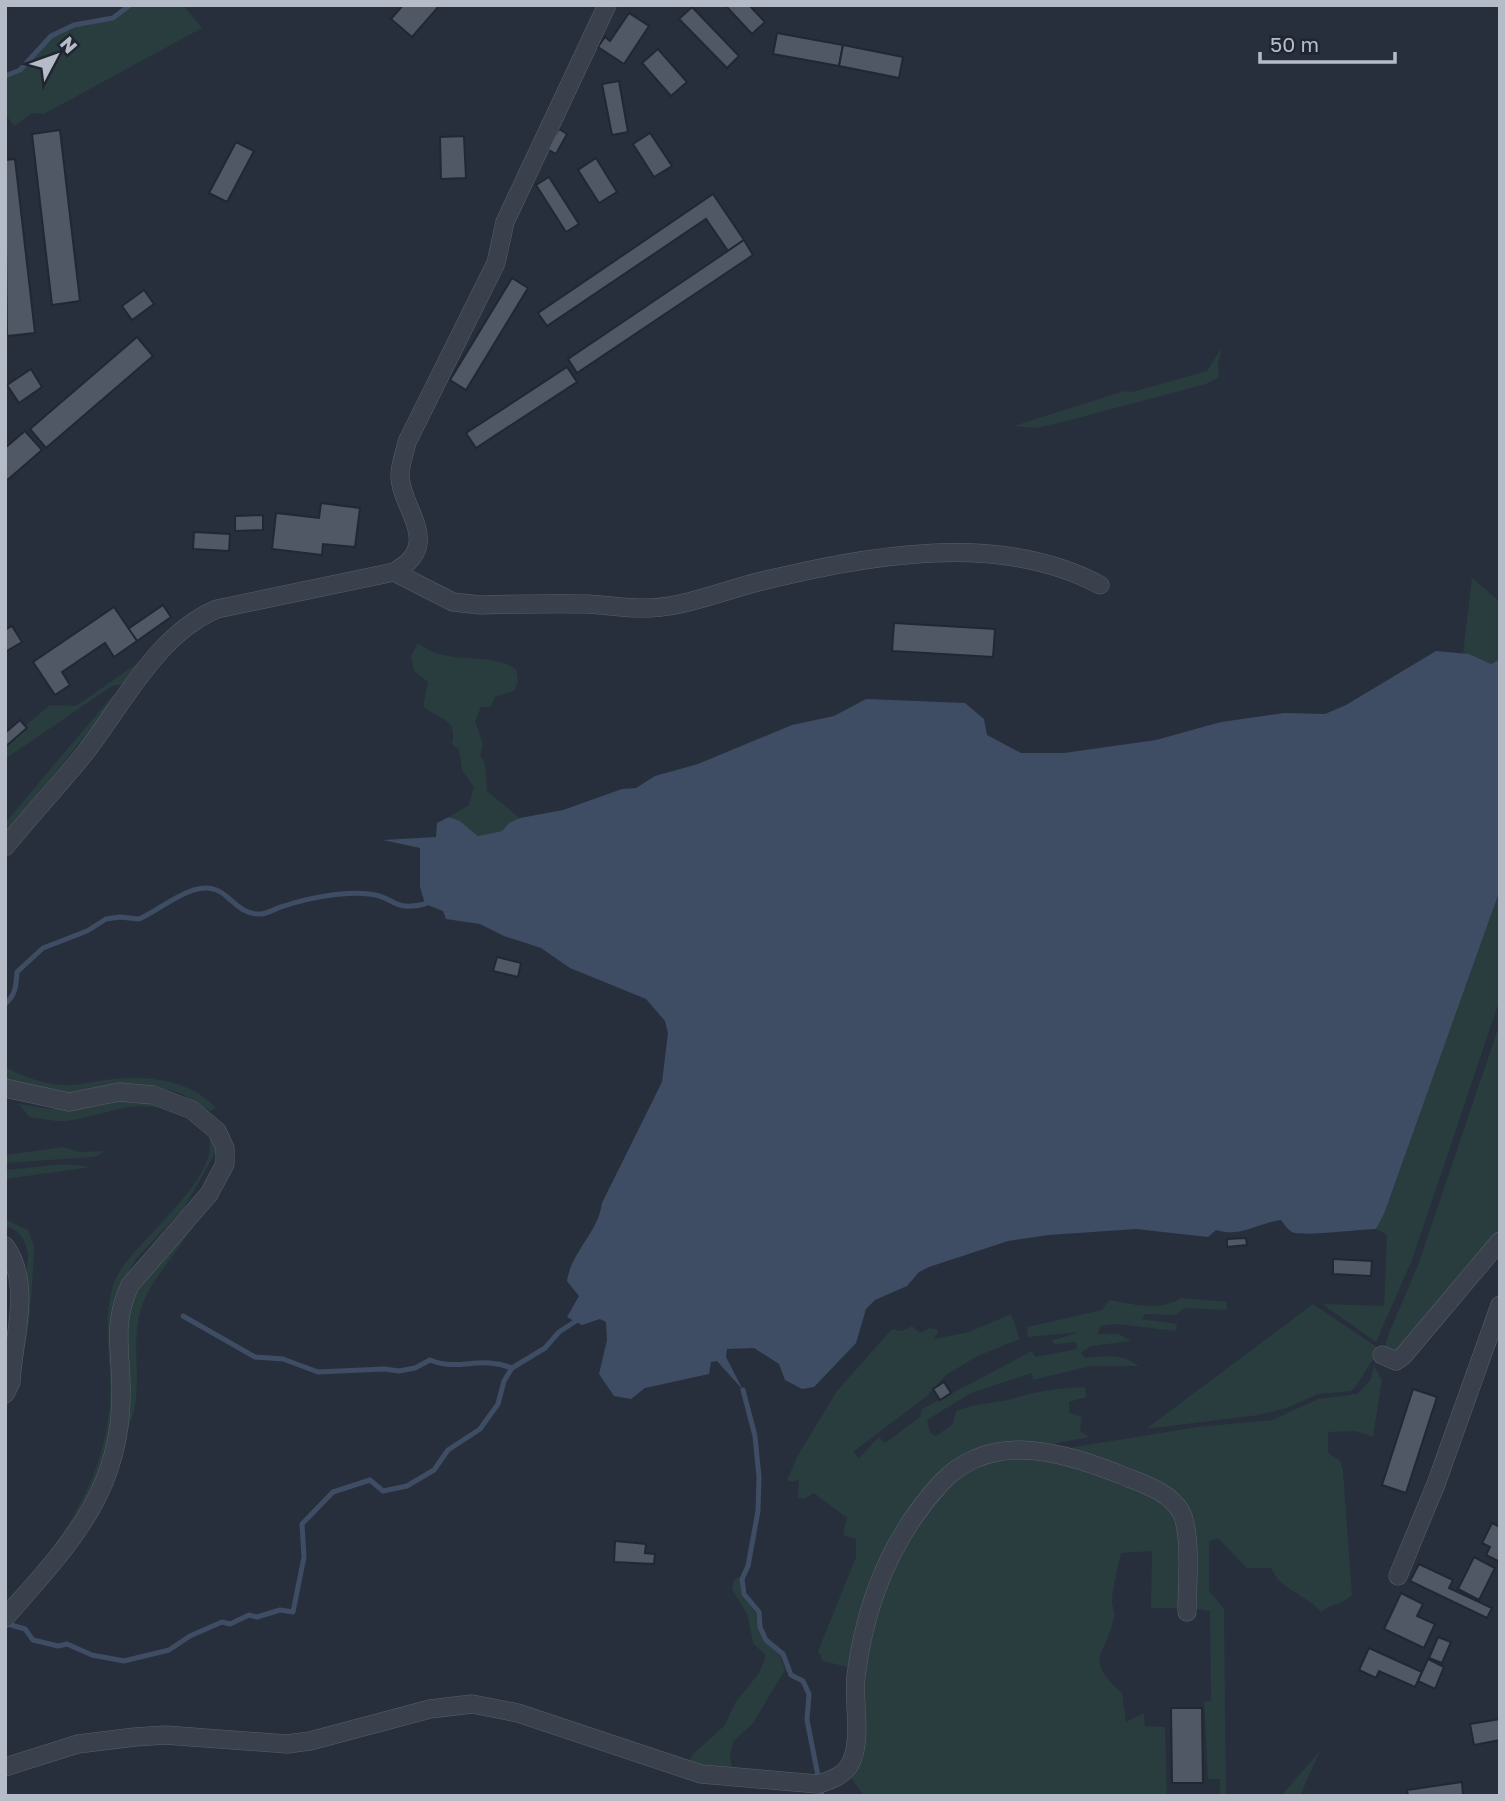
<svg xmlns="http://www.w3.org/2000/svg" width="1505" height="1801" viewBox="0 0 1505 1801" font-family="'Golos Text',sans-serif">
  <style>
    .green { fill: #293c3e }
    .water { fill: #3e4d63 }
    .lines { fill: none; stroke-linecap: round; stroke-linejoin: round }
    .stream { stroke: #3e4d63; stroke-width: 5 }
    .building { fill: #505866; stroke: #212833; stroke-width: 2 }
    .street-casing { stroke: #585f6a; stroke-width: 19 }
    .street { stroke: #3a414c; stroke-width: 18 }
  </style>
  <rect width="100%" height="100%" fill="#272f3c"/>
  <g class="green">
    <polygon points="132,5 183,5 202,28 44,114 32,113 14,126 5,114 5,78 21,71 52,37 74,26 114,20"/>
    <polygon points="1222,347 1218,363 1219,377 1206,384 1055,424 1036,428 1014,426 1124,391 1132,392 1207,371"/>
    <polygon points="1472,578 1500,602 1500,659 1491,664 1463,653"/>
    <path d="M418 643C447 667 487 650 516 669L518 681 514 691 495 697 491 707H481L475 721 483 744 480 756 485 764 487 791 520 818 509 823 502 831 478 836 460 821 449 817 469 805 474 787 462 770 459 750 452 744C458 717 439 721 423 706L428 682 414 671 411 656Z"/>
    <polygon points="145,658 128,683 112,686 5,759 5,743 50,705 76,706"/>
    <polygon points="121,692 5,834 5,823 113,695"/>
    <polygon points="1500,890 1500,999 1412,1260 1376,1342 1322,1304 1384,1306 1387,1235 1376,1229 1384,1214"/>
    <polygon points="1500,1023 1500,1233 1396,1353 1385,1347 1387,1338 1418,1265"/>
    <path d="M5 1067C23 1076 42 1084 62 1085 76 1086 91 1082 105 1080 143 1075 189 1078 216 1108L211 1111 180 1093 159 1088 69 1094 6 1080Z"/>
    <path d="M126 1096 158 1100 211 1126 217 1150 183 1209 136 1259 122 1284 115 1422 96 1482 60 1542 5 1605V1601C62 1548 109 1472 110 1394 111 1359 102 1317 114 1283 126 1246 231 1175 206 1130 202 1123 191 1119 184 1116 137 1094 111 1115 66 1121 55 1122 41 1118 29 1117L19 1104 50 1109 68 1108Z"/>
    <polygon points="63,1147 80,1152 106,1151 94,1157 5,1163 5,1155"/>
    <polygon points="64,1164 92,1167 5,1179 5,1170"/>
    <path d="M198 1217C182 1249 152 1275 141 1309 129 1347 146 1392 128 1427V1313L138 1284Z"/>
    <path d="M5 1219 28 1230 34 1246C32 1301 29 1361 5 1411L19 1364 28 1255C27 1241 19 1229 5 1226Z"/>
    <path d="M1181 1298 1227 1302 1226 1310 1186 1308 1175 1315 1145 1314 1142 1319 1177 1324 1176 1331 1116 1324 1100 1326 1098 1334H1119L1131 1341 1091 1346 1081 1353 1085 1358C1105 1356 1121 1353 1139 1366H1090L1033 1380 1032 1373 971 1393 927 1420 930 1433 936 1436 953 1424 956 1411C979 1402 994 1404 1015 1398 1038 1391 1059 1388 1085 1387L1086 1397 1069 1402V1413L1082 1417 1080 1431 1089 1437 1033 1448 993 1451 915 1510 855 1669 823 1661 818 1651 856 1557V1539L843 1535 847 1518 814 1493 804 1499 798 1498 799 1479 793 1482 787 1480 798 1455 837 1391 892 1329 902 1331 912 1326 920 1333 930 1328 939 1330 934 1339 969 1332 1011 1314 1020 1339 978 1356 946 1375 927 1396 853 1452 859 1458 879 1437 885 1443 920 1417 922 1409 1032 1351 1035 1357 1077 1349 1076 1342 1055 1344 1051 1341 1079 1332 1028 1337 1027 1327 1102 1310 1109 1300C1134 1304 1159 1312 1181 1298Z"/>
    <path d="M1313 1304 1377 1347 1379 1355C1365 1364 1364 1380 1351 1391L1318 1394 1287 1408 1259 1415 1146 1429Z"/>
    <path d="M1374 1366 1382 1380 1373 1437 1356 1431 1328 1432V1453L1340 1461 1343 1471 1352 1595C1342 1605 1331 1603 1321 1612 1306 1594 1281 1591 1271 1568H1247L1218 1538 1209 1542V1591L1224 1609 1226 1796H1220V1779H1208L1204 1701H1211L1210 1611 1190 1608 1189 1515 1062 1449 1197 1427 1272 1420 1318 1399 1357 1394 1370 1381Z"/>
    <path d="M1016 1457 1065 1461 1158 1494 1177 1514 1184 1608H1151L1152 1551 1121 1553C1118 1568 1113 1585 1112 1601 1112 1607 1115 1612 1114 1617 1106 1658 1082 1657 1122 1693L1126 1722 1144 1713 1145 1726 1165 1727 1167 1796H864L848 1773C865 1678 877 1529 965 1472 981 1463 999 1460 1016 1457Z"/>
    <polygon points="740,1576 741,1593 756,1613 758,1626 765,1641 780,1655 785,1670 753,1723 733,1742 730,1754 732,1768 754,1776 690,1763 691,1756 725,1725 735,1703 759,1673 766,1656 753,1643 748,1616 732,1589 734,1580"/>
    <polygon points="1320,1751 1300,1796 1281,1796"/>
  </g>
  <path class="water" d="M1436 651 1469 654 1491 664 1500 659V890L1384 1214 1376 1229C1361 1229 1301 1237 1292 1232 1288 1230 1284 1224 1281 1220 1257 1223 1240 1238 1216 1230L1208 1237 1136 1229 1049 1235 1008 1241 929 1267 919 1272 907 1286 875 1300 866 1309 856 1343 814 1387 802 1389 785 1380 779 1364 754 1348 727 1349 726 1357 743 1390 717 1361 711 1362 709 1374 645 1388 631 1399 614 1396 599 1374 607 1340 606 1322 600 1319 582 1325 567 1317 579 1296 567 1281C571 1252 598 1233 602 1203L662 1082 668 1033 665 1021 646 999 570 968 541 948 504 936 480 924 446 919 443 911 425 904 420 887V848L383 840 436 837 437 823 449 817 460 821 478 836 502 831 509 823 520 818 563 810 622 789 636 788 655 776 698 764 792 725 834 716 866 699 965 703 984 719 987 735 1021 753H1064L1156 740 1221 722 1284 713 1325 714 1346 705Z"/>
  <g class="lines">
    <g class="stream">
      <polyline points="5,76 20,70 51,36 74,25 113,18 130,5"/>
      <path d="M5 1004C16 995 16 985 17 972L43 948 87 931 106 919 120 917 139 919C164 909 199 872 226 896 236 904 244 914 258 914 267 915 275 908 284 906 308 898 343 891 369 894 395 896 391 912 425 904"/>
      <path d="M183 1316 255 1357 283 1359 318 1372 384 1369 399 1371 415 1368 430 1360C459 1372 480 1355 512 1368"/>
      <polyline points="743,1390 755,1436 759,1477 758,1511 748,1566 742,1579 744,1594 759,1612 760,1627 766,1640 783,1654 791,1675 803,1681 809,1694 807,1720 822,1796"/>
      <polyline points="11,1625 25,1629 33,1640 58,1646 67,1644 92,1655 124,1661 169,1650 190,1636 222,1622 230,1624 249,1615 257,1617 280,1610 293,1612 304,1557 302,1524 333,1492 370,1480 383,1491 407,1486 434,1470 448,1450 480,1429 498,1404 504,1381 512,1368 545,1348 559,1332 576,1321"/>
    </g>
  </g>
  <g class="building">
    <polygon points="403,5 440,5 412,37 391,19"/>
    <polygon points="725,5 749,5 765,22 752,34"/>
    <polygon points="692,7 739,56 727,68 679,19"/>
    <polygon points="629,13 649,26 624,64 598,47 605,37 610,41"/>
    <polygon points="777,33 843,45 839,66 773,54"/>
    <polygon points="843,45 903,57 899,78 839,66"/>
    <polygon points="658,49 687,82 671,96 642,63"/>
    <polygon points="619,81 628,132 612,135 602,84"/>
    <polygon points="559,129 567,134 556,154 547,149"/>
    <polygon points="60,130 80,301 52,305 32,134"/>
    <polygon points="650,133 672,166 654,177 633,144"/>
    <polygon points="464,136 466,178 441,179 440,137"/>
    <polygon points="236,142 254,151 227,202 209,193"/>
    <polygon points="596,158 617,192 599,203 578,170"/>
    <polygon points="15,159 35,333 7,336 5,160"/>
    <polygon points="549,177 579,224 566,232 536,185"/>
    <polygon points="713,194 744,240 728,251 706,219 547,326 538,313"/>
    <polygon points="744,240 753,255 577,373 568,359"/>
    <polygon points="512,278 528,288 466,390 450,380"/>
    <polygon points="144,290 154,304 132,320 122,306"/>
    <polygon points="137,337 153,356 46,448 30,429"/>
    <polygon points="567,367 577,382 476,448 466,433"/>
    <polygon points="31,369 42,387 19,403 7,385"/>
    <polygon points="25,431 42,450 5,482 5,448"/>
    <polygon points="321,503 360,508 355,547 323,544 322,555 272,549 276,513 319,518"/>
    <polygon points="263,515 263,530 235,531 235,516"/>
    <polygon points="194,532 230,534 229,551 193,549"/>
    <polygon points="163,605 171,617 137,641 128,629"/>
    <polygon points="114,607 137,641 114,657 105,643 62,672 70,685 55,695 33,662"/>
    <polygon points="894,623 995,629 993,657 892,651"/>
    <polygon points="12,626 22,642 5,652 5,630"/>
    <polygon points="20,720 27,728 5,747 5,733"/>
    <polygon points="497,957 521,963 518,977 493,971"/>
    <polygon points="1246,1238 1247,1245 1227,1247 1227,1239"/>
    <polygon points="1333,1259 1372,1261 1371,1276 1333,1274"/>
    <polygon points="944,1382 951,1393 940,1400 933,1389"/>
    <polygon points="1413,1389 1437,1397 1406,1493 1382,1485"/>
    <polygon points="1492,1523 1500,1527 1500,1562 1486,1555 1490,1547 1482,1543"/>
    <polygon points="615,1541 646,1544 645,1553 655,1554 654,1564 614,1562"/>
    <polygon points="1474,1557 1495,1568 1479,1600 1458,1589"/>
    <polygon points="1419,1564 1453,1580 1449,1588 1492,1608 1487,1618 1410,1581"/>
    <polygon points="1401,1593 1423,1604 1417,1616 1435,1624 1424,1648 1384,1629"/>
    <polygon points="1438,1637 1451,1642 1442,1663 1429,1658"/>
    <polygon points="1369,1648 1422,1672 1415,1687 1379,1671 1376,1678 1359,1670"/>
    <polygon points="1428,1659 1444,1667 1435,1689 1418,1681"/>
    <polygon points="1171,1708 1202,1708 1203,1783 1172,1783"/>
    <polygon points="1500,1719 1500,1740 1474,1745 1470,1724"/>
    <polygon points="1462,1782 1463,1796 1408,1796 1407,1790"/>
  </g>
  <g class="lines">
    <g class="street-casing">
      <g id="street">
        <path d="M394 572 453 602 481 605C516 604 552 603 587 604 608 605 629 609 650 608 687 606 723 591 758 582 866 556 998 530 1100 585"/>
        <path d="M5 847C31 815 59 785 85 753 124 703 157 634 217 609L394 572C445 544 400 509 400 475 400 465 405 452 407 442L496 263 505 222 607 5"/>
        <path d="M5 1088 69 1102 119 1092 153 1095 192 1110 217 1131 225 1148V1164L209 1194 130 1285C111 1326 122 1353 121 1395 121 1494 66 1548 5 1618"/>
        <path d="M5 1246C33 1284 13 1338 11 1382L5 1394"/>
        <polyline points="1382,1355 1396,1361 1403,1356 1500,1241"/>
        <polyline points="1398,1576 1436,1484 1500,1305"/>
        <path d="M5 1767 78 1744 135 1737 165 1735 287 1744 310 1741 430 1709 472 1704 518 1713 701 1774 818 1784C832 1780 846 1775 852 1760 862 1734 853 1703 856 1676 865 1604 891 1538 940 1484 992 1428 1065 1453 1124 1476 1144 1484 1170 1492 1181 1512 1192 1533 1187 1587 1187 1612"/>
      </g>
    </g>
    <use href="#street" class="street"/>
  </g>
  <rect width="1505" height="1801" fill="none" stroke="#b6bcc7" stroke-width="14"/>
  <g transform="translate(56 56) rotate(49)" stroke="#1f2631" stroke-width="5" paint-order="stroke">
  <path d="M0-5L12 26L0 18L-12 26Z" fill="#b6bcc7"/>
  <text y="-10" font-size="19" font-weight="bold" text-anchor="middle" fill="#b6bcc7">N</text>
  </g>
  <path d="M1260 52v10h135v-10" fill="none" stroke="#b6bcc7" stroke-width="3.5"/>
  <text x="1270" y="52" font-size="21" fill="#b6bcc7" stroke="#1f2631" stroke-width="5" paint-order="stroke">50 m</text>
</svg>
